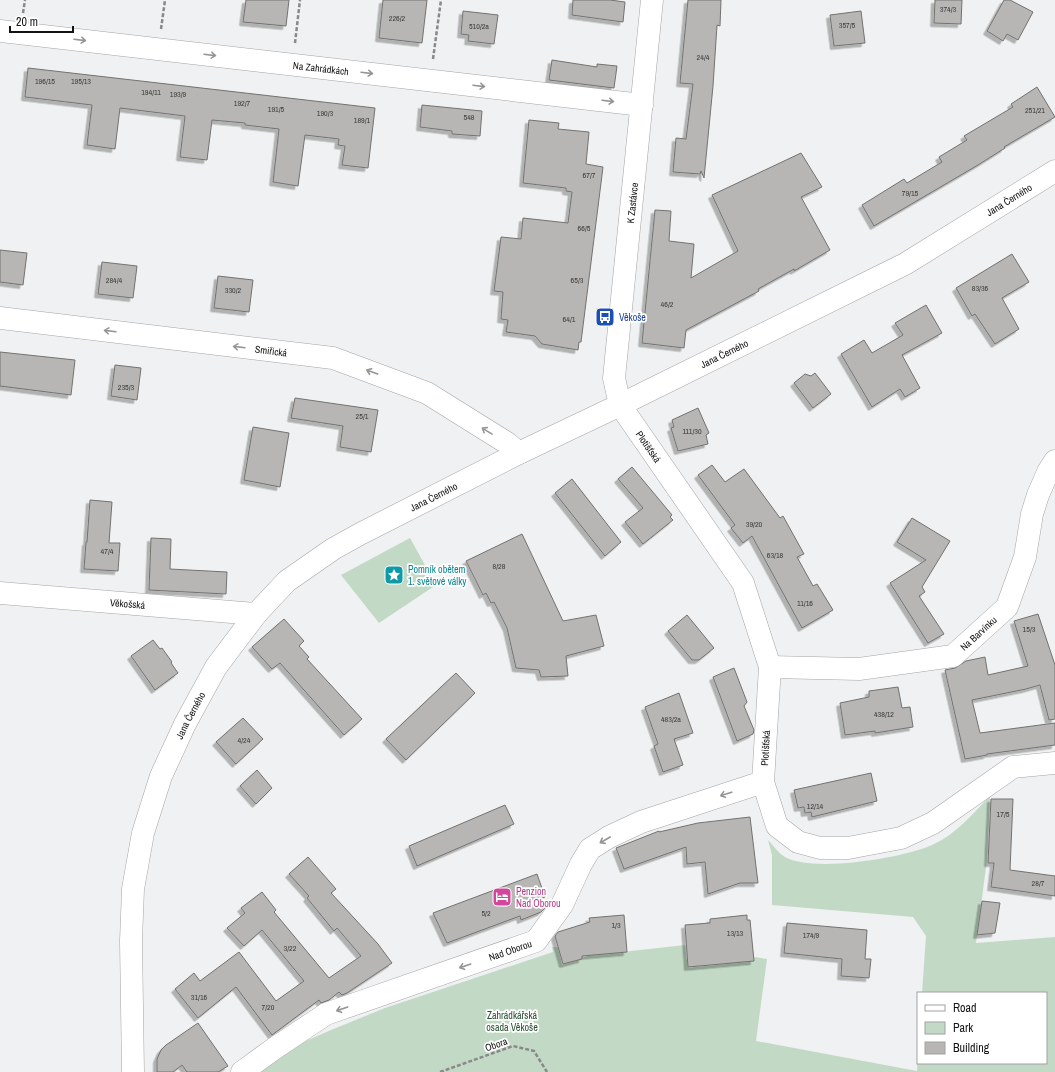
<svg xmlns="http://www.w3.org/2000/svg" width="1055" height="1072" viewBox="0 0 1055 1072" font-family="'Archivo Narrow',sans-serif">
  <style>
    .green { fill: #c2dac5 }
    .building { fill: #b7b6b4; stroke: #737270; filter: url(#shadow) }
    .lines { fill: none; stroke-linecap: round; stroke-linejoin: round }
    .minor-casing { stroke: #a5a5a7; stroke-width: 23 }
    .path { stroke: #89898a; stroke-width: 2.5; stroke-dasharray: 4 2; stroke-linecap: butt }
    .minor { stroke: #fff; stroke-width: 22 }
    .oneway { stroke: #959595 }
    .labels { text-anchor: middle; stroke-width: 3.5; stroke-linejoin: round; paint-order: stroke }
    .number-label { font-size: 8px; fill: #3c3c3c }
    .street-label { font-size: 10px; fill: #131314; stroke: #fff }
    .transit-label { font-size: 10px; fill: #164399; stroke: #fff; text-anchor: start }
    .culture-label { font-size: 10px; fill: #0d838f; stroke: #fff; text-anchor: start }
    .hotel-label { font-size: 10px; fill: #b23c85; stroke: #fff; text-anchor: start }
    .park-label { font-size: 10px; fill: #244e2e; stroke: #fff }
  </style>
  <defs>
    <filter id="shadow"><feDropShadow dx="-3.5" dy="3.5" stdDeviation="0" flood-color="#0004"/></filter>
  </defs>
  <rect width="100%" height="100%" fill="#f0f1f2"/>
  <g class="green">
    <polygon points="410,538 436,585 379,623 341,575"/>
    <path d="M990 796 987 860 976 943 1055 937V1072H259L299 1044 331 1030 385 1008 553 952 552 947H559L562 965 593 954 622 952 685 945 688 968 748 961 755 957 767 959 756 1041 917 1071 918 1054V1063H1046V993H922L926 936 913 917 772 905V855L768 840C773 845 779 854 785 857 813 873 903 858 932 845 955 835 973 814 990 796Z"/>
  </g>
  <g class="building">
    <polygon points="246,0 289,0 286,26 243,22"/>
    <polygon points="383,0 427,0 422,43 379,38"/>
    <polygon points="573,0 610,0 625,2 623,22 572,15"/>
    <polygon points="688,0 721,0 720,26 717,25 713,86 704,178 701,171 700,174 673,172 676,138 686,139 693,84 680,83"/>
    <polygon points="935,0 962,0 961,24 934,23"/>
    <polygon points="1004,0 1010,0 1033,12 1018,40 1007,34 1003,41 987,31"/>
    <polygon points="463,11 498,15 494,44 468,41 469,35 461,34"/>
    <polygon points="861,11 865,43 834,46 830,15"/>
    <polygon points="552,60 597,67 597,64 617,66 614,88 549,80"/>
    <polygon points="28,68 375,108 368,168 342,165 345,146 338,145 339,139 305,135 298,186 273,182 279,129 245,125 245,123 212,120 207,160 180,157 185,116 120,108 115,149 87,145 92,105 25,97"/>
    <polygon points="1037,87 1055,117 1004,147 1005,148 978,165 874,226 862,205 904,179 907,183 942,162 939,157 967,140 964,136 1013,107 1011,104"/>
    <polygon points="422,105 482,111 480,136 452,134 452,131 420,127"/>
    <polygon points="529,120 559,123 558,129 589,132 586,164 603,167 581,342 579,342 578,350 542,344 535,336 506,332 508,320 501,319 503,292 494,291 501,237 521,239 523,218 568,223 572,192 566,191 566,188 523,183"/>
    <polygon points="801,153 822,187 801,197 830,250 794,271 794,269 758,289 759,291 686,330 684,348 642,343 655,210 671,211 669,241 694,244 691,278 738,251 712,195"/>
    <polygon points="0,250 27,253 23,285 0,282"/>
    <polygon points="1012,254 1029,282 1002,298 1019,329 995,344 975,314 972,316 956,288"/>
    <polygon points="102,262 137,266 133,298 98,294"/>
    <polygon points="218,276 253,280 249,312 214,308"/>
    <polygon points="926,305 942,333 902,355 920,388 905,397 900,389 872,407 841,354 864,340 872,353 903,335 895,323"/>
    <polygon points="0,352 75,360 71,395 0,386"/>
    <polygon points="115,365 141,368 137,400 111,396"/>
    <polygon points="815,373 831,394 813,408 794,383 805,374 811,376"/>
    <polygon points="295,398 378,410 371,452 340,447 343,426 291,418"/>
    <polygon points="698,408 709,433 706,435 708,444 678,451 671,428 674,427 672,420"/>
    <polygon points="253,427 289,433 280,487 244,480"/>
    <polygon points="712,465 725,482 744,469 780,518 783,516 804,554 797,557 813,586 817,584 833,610 802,628 752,536 743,543 731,528 735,525 698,475"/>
    <polygon points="632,467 672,515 670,517 673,520 643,544 625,522 643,508 618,479"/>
    <polygon points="572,479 621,542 605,556 555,493"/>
    <polygon points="90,500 112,502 109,543 120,543 118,571 84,569 86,542 87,542"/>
    <polygon points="912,518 950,541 922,587 925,592 919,596 944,634 928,643 890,583 926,560 897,542"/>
    <polygon points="522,534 563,621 596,615 604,646 566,656 568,676 541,677 539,670 516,668 507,628 494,602 491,603 486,593 483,595 466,561"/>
    <polygon points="151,538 171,539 170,569 227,572 226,594 149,590"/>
    <polygon points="1038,614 1055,665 1055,719 1049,720 1040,685 1026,689 972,700 980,733 1055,723 1055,745 987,754 987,755 965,759 945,670 955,668 966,661 985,657 988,675 1028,666 1014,621"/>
    <polygon points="687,615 714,648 699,660 692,660 668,631"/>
    <polygon points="284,619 304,641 299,646 309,657 307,659 362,719 344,735 280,663 272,669 252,647"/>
    <polygon points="153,640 160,649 162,648 172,662 171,663 178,673 155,690 131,656"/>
    <polygon points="734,668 747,702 744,706 754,730 753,734 737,741 713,677"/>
    <polygon points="456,673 475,693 406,760 386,739"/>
    <polygon points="898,687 902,708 910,707 913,727 875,733 875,731 845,735 840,703 869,697 869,691"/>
    <polygon points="679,693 693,733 674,739 683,765 663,772 654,746 658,744 645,707"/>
    <polygon points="243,718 263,739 236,764 216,742"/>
    <polygon points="257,770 272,788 256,804 240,786"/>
    <polygon points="871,773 877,801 812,817 811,812 805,813 804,807 798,808 794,790"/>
    <polygon points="991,799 1013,799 1010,870 1055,876 1055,896 991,887 994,863 988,863"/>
    <polygon points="505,805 514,824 417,866 409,846"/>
    <polygon points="750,817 758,883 740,883 708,894 705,862 687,864 686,847 624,869 616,848 659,831 659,832 698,823"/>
    <polygon points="308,857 336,889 331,893 378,944 392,963 347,993 342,995 339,992 329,1000 321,1003 319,1000 272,1035 236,987 198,1018 175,989 194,973 200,981 239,952 276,1001 304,981 262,930 244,946 227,928 245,913 241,908 262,892 276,910 274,912 329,978 361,956 337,928 334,931 307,898 309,896 289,874"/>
    <polygon points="537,874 545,897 542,898 545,908 541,912 521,920 520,916 447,943 433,913"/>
    <polygon points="982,901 1000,903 995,933 977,935"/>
    <polygon points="624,915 627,952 582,956 582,959 563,964 555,936 558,932 590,922 589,918"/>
    <polygon points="747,915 747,920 750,920 754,961 688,967 685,925 710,923 710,919"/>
    <polygon points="787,923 867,930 865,959 871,959 869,978 841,976 842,959 784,953"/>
    <polygon points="198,1023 228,1066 218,1072 187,1072 182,1065 173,1072 157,1072 157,1059 161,1050 166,1045"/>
  </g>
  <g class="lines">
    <g class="minor-casing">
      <g id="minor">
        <path id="s1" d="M652 0 614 378 620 405 743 583 770 667 763 782 777 826 798 842 820 848H848L901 838 933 823 1013 767 1055 763"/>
        <path id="s2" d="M0 31 642 105"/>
        <path id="s3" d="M0 318 333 358 427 393 507 443 519 453"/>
        <path id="s4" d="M0 593 256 614"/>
        <path id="s5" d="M770 667 859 669 953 656 1007 607 1025 557 1032 514 1038 495 1048 472 1055 461"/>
        <path id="s6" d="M133 1072 131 941 133 889 143 833 161 776 185 724 216 667 256 614 287 581 333 549 360 534 519 453 620 405 905 264 1055 171"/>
        <path id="s7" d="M242 1072 275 1048 326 1014 536 941 562 905 581 864 590 849 609 837 641 822 763 782"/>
      </g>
    </g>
    <g class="path">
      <polyline points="23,13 25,0"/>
      <polyline points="161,29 165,0"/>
      <polyline points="295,43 300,0"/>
      <polyline points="433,59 441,0"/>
      <polyline points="440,1072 513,1046 534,1051 547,1072"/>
    </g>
    <use href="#minor" class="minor"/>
  </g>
  <defs><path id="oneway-shaft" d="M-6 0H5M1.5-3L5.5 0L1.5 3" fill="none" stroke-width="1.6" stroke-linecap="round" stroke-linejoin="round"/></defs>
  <g class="oneway">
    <use href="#oneway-shaft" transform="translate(80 40) rotate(7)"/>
    <use href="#oneway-shaft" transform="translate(210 55) rotate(7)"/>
    <use href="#oneway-shaft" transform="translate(367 73) rotate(7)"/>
    <use href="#oneway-shaft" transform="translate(479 86) rotate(7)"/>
    <use href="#oneway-shaft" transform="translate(608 101) rotate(7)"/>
    <use href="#oneway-shaft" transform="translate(110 331) rotate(-173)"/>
    <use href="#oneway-shaft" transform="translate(239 347) rotate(-173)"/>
    <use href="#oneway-shaft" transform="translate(372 372) rotate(-160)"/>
    <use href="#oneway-shaft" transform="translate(487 431) rotate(-148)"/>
    <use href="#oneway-shaft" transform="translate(726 794) rotate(162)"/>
    <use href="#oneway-shaft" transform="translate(605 840) rotate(150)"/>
    <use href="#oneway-shaft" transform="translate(465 966) rotate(161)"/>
    <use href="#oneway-shaft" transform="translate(342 1009) rotate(161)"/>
  </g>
  <defs>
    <g id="bus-square" transform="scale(1)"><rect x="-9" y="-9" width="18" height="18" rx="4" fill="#1a4fb4" stroke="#fff"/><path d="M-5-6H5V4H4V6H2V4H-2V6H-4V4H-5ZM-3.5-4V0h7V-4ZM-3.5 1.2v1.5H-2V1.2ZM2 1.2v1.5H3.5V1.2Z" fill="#fff"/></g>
    <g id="sight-square" transform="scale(1)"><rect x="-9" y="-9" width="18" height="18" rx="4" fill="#0f9aa8" stroke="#fff"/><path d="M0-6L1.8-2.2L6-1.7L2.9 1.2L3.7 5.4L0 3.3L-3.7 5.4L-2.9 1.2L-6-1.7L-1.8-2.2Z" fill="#fff"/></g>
    <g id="hotel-square" transform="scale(1)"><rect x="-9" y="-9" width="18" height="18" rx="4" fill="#d1479c" stroke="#fff"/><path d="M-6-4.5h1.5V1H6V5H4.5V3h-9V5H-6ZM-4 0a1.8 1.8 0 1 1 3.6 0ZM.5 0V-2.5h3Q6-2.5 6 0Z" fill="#fff"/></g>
  </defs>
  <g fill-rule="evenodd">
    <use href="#bus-square" x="605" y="317"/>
    <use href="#sight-square" x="394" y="575"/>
    <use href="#hotel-square" x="502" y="897"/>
  </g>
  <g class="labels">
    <g class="number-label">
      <text x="948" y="12">374/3</text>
      <text x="397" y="21">226/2</text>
      <text x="847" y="28">357/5</text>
      <text x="479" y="29">510/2a</text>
      <text x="703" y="60">24/4</text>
      <text x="45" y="84">196/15</text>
      <text x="81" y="84">195/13</text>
      <text x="151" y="95">194/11</text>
      <text x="178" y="97">193/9</text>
      <text x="242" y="106">192/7</text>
      <text x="276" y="112">191/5</text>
      <text x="1035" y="113">251/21</text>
      <text x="325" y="116">190/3</text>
      <text x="469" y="120">548</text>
      <text x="362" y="123">189/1</text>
      <text x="589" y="178">67/7</text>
      <text x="910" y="196">79/15</text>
      <text x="584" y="231">66/5</text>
      <text x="114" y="283">284/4</text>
      <text x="577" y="283">65/3</text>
      <text x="980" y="291">83/36</text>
      <text x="233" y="293">330/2</text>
      <text x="667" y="307">46/2</text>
      <text x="569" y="322">64/1</text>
      <text x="126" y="390">235/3</text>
      <text x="362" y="419">25/1</text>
      <text x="692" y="434">111/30</text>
      <text x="754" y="527">39/20</text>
      <text x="107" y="554">47/4</text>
      <text x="775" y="558">63/18</text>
      <text x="499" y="569">8/28</text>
      <text x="805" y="606">11/16</text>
      <text x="1029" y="632">15/3</text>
      <text x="884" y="717">438/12</text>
      <text x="671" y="722">483/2a</text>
      <text x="244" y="743">4/24</text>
      <text x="815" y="809">12/14</text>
      <text x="1003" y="817">17/5</text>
      <text x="1038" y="886">28/7</text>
      <text x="486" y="916">5/2</text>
      <text x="616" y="928">1/3</text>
      <text x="735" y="936">13/13</text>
      <text x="811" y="938">174/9</text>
      <text x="290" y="951">3/22</text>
      <text x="199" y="1000">31/16</text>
      <text x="268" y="1010">7/20</text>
    </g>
    <g class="street-label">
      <text dy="4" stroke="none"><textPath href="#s2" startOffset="323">Na Zahrádkách</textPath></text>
      <text dy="4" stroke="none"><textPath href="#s6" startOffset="1351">Jana Černého</textPath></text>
      <text transform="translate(632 203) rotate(-84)" y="4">K Zastávce</text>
      <text dy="4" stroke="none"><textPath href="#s3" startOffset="273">Smiřická</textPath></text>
      <text dy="4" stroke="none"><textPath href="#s6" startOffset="1027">Jana Černého</textPath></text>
      <text dy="4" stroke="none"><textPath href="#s1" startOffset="458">Plotišťská</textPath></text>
      <text dy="4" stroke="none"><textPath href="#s6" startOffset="703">Jana Černého</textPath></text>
      <text dy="4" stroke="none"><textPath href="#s4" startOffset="128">Věkošská</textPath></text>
      <text dy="4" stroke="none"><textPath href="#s5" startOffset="218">Na Barvínku</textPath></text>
      <text dy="4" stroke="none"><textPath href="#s6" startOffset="367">Jana Černého</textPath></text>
      <text transform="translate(765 748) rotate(-87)" y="4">Plotišťská</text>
      <text dy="4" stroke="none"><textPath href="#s7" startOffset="297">Nad Oborou</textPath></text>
      <text transform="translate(496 1044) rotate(-19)" y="4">Obora</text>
    </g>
    <g class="transit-label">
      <text x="619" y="321">Věkoše</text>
    </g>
    <g class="culture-label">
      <text x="408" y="573">Pomník obětem<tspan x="408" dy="12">1. světové války</tspan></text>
    </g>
    <g class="hotel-label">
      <text x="516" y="895">Penzion<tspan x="516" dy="12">Nad Oborou</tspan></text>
    </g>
    <g class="park-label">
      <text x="512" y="1019">Zahrádkářská<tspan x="512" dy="12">osada Věkoše</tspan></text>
    </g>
  </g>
  <rect x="917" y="992" width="130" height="72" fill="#ffffff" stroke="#a1a1a1"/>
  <rect x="925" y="1005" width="20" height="6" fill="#ffffff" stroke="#a1a1a1"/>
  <text x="953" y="1012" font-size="12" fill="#131314">Road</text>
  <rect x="925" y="1022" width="20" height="12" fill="#c2dac5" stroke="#a1a1a1"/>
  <text x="953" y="1032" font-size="12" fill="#131314">Park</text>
  <rect x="925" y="1042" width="20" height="12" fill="#b7b6b4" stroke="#a1a1a1"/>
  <text x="953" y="1052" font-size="12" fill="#131314">Building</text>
  <path d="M10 26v6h63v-6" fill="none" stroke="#131314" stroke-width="2"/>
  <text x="16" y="26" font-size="12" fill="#131314" stroke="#ffffff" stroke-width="3" paint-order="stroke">20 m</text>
</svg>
